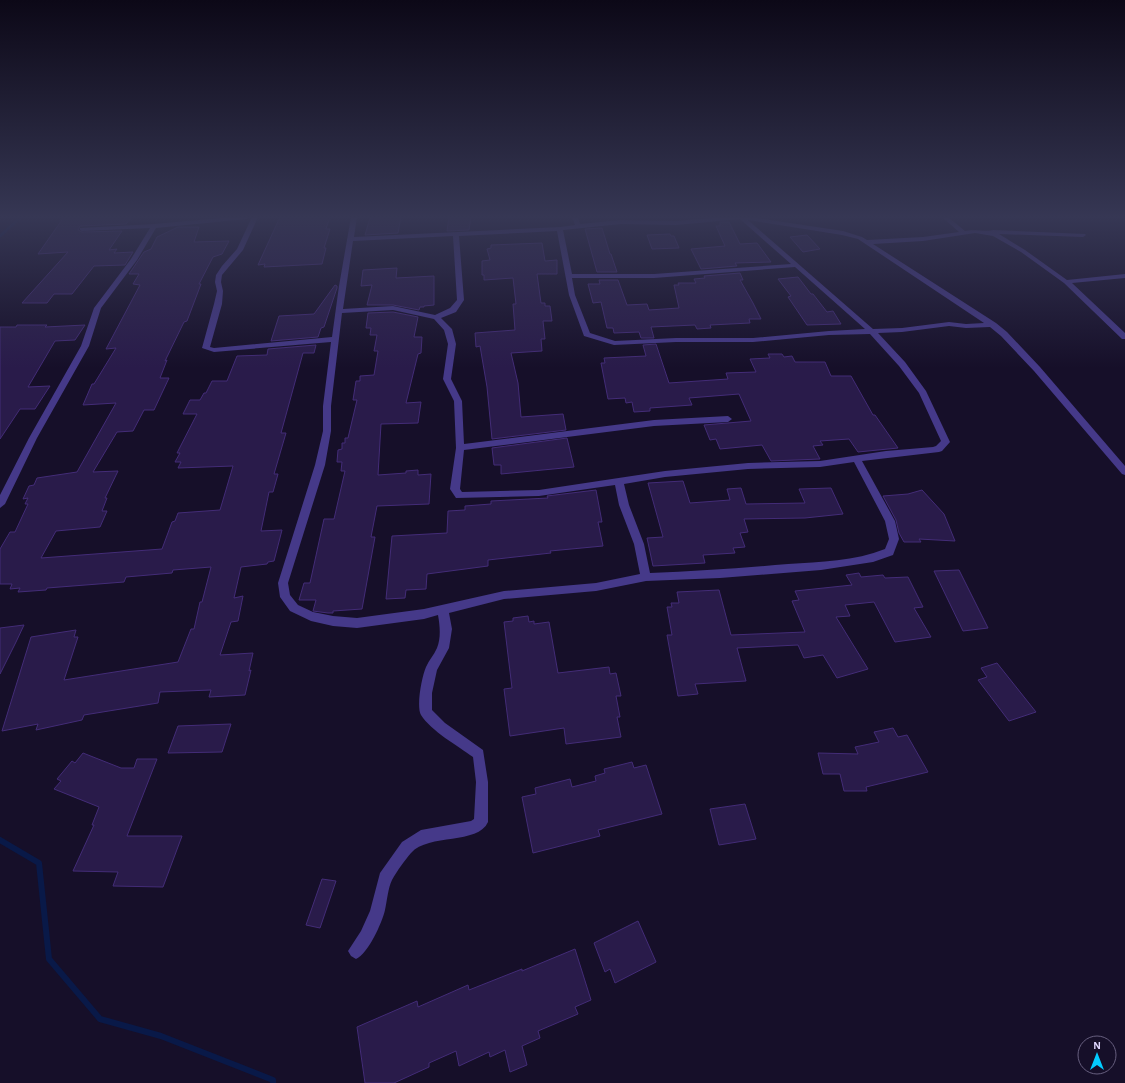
<svg xmlns="http://www.w3.org/2000/svg" width="1125" height="1083" viewBox="0 0 1125 1083" font-family="'Alegreya Sans',sans-serif">
  <style>
    .lines { fill: none; stroke-linecap: round; stroke-linejoin: round }
    .stream-far1 { stroke: #091948; stroke-width: 3 }
    .stream { stroke: #091948; stroke-width: 6 }
    .building { fill: #291b4a; stroke: #432c77 }
    .street { fill: #453989; fill-rule: evenodd }
  </style>
  <rect width="100%" height="100%" fill="#160f29"/>
  <g class="lines">
    <polyline class="stream-far1" points="0,236 21,217"/>
    <polyline class="stream" points="0,840 39,863 49,959 100,1019 161,1036 273,1080 273,1083"/>
  </g>
  <g class="building">
    <polygon points="64,217 132,217 126,224 80,226 78,230 82,232 122,231 109,250 117,249 114,253 133,252 125,265 94,266 72,294 54,294 47,303 22,303 68,252 38,254"/>
    <polygon points="280,217 330,217 326,229 330,229 324,248 326,248 322,264 264,267 265,264 258,265"/>
    <polygon points="401,217 398,233 365,235 370,218"/>
    <polygon points="449,217 471,217 469,230 447,231"/>
    <polygon points="720,222 729,222 740,244 757,243 771,262 735,263 737,266 701,269 691,249 725,246 716,226 720,226"/>
    <polygon points="178,227 199,227 194,242 229,241 222,254 213,257 199,284 201,284 187,321 184,322 165,361 167,360 160,378 169,378 154,410 144,410 133,431 117,432 93,472 118,471 105,498 107,498 102,511 107,511 100,527 56,531 41,558 162,549 172,522 175,521 178,513 220,510 233,466 178,468 181,462 175,462 180,453 177,453 197,414 183,414 190,400 200,400 204,393 206,393 212,381 227,381 237,356 267,355 268,349 316,345 314,353 303,353 281,433 286,433 274,474 278,474 273,492 269,492 261,531 282,530 274,561 268,562 267,564 241,567 234,598 243,596 238,621 231,622 220,655 253,653 249,671 251,670 245,695 209,697 211,690 160,692 158,703 84,715 82,720 36,730 38,724 2,731 31,637 76,630 74,637 78,637 64,680 178,662 191,629 194,629 200,602 202,602 211,567 173,570 172,573 126,577 124,582 47,588 46,590 18,592 20,588 10,589 12,584 0,584 0,549 10,532 15,532 28,504 25,504 28,498 23,499 29,486 34,485 37,478 77,472 116,403 83,405 92,384 94,384 116,348 106,349 140,285 133,284 139,274 129,274 144,252 151,249 157,237"/>
    <polygon points="602,228 610,254 611,254 617,272 597,272 585,229"/>
    <polygon points="670,234 671,236 674,236 679,248 652,249 647,235"/>
    <polygon points="807,235 820,249 803,252 790,237"/>
    <polygon points="542,243 545,261 557,260 557,274 537,274 541,303 545,303 545,306 550,306 552,321 543,321 545,339 541,339 542,351 511,353 518,383 521,417 563,414 566,430 492,439 487,387 480,346 476,347 475,333 515,330 513,304 516,304 513,278 484,280 484,275 482,275 482,261 490,260 487,249 491,248 491,245"/>
    <polygon points="397,268 396,278 434,276 434,305 424,306 424,307 420,307 419,310 393,305 367,305 372,285 361,286 363,270"/>
    <polygon points="740,273 743,280 740,280 753,303 761,319 749,319 750,323 710,325 711,328 697,329 695,325 651,327 654,338 641,338 639,332 614,333 613,328 607,328 601,302 593,303 588,284 600,284 599,280 618,280 627,305 647,304 649,310 679,308 674,285 679,285 678,283 696,283 694,279 705,278 704,276"/>
    <polygon points="798,277 811,294 813,294 827,312 833,311 841,324 807,325 788,297 791,296 778,279"/>
    <polygon points="335,285 337,286 337,288 324,327 321,328 318,337 271,341 279,316 314,314"/>
    <polygon points="393,312 418,317 414,337 422,337 421,353 418,354 406,403 421,402 418,423 381,424 378,475 406,473 406,471 418,470 418,475 431,474 429,504 377,506 371,537 375,537 362,609 333,611 333,613 328,613 313,611 316,600 299,600 304,583 310,583 324,519 334,519 345,471 341,471 342,462 337,462 338,450 342,449 342,443 345,443 345,438 348,438 357,400 353,400 356,381 360,381 360,376 374,375 378,351 374,351 377,335 370,335 371,328 366,328 368,313"/>
    <polygon points="17,325 47,325 45,327 85,325 75,340 55,341 28,387 50,386 35,409 20,409 0,439 0,327 16,327"/>
    <polygon points="656,344 669,383 728,379 726,373 756,372 750,359 770,358 768,354 782,354 784,357 792,356 795,362 825,362 831,376 851,376 873,415 875,415 898,448 858,452 849,439 820,441 823,445 813,446 820,459 771,461 762,445 720,449 716,439 710,440 704,425 751,421 739,394 689,398 692,405 650,408 650,411 634,412 632,402 626,403 625,398 608,399 601,363 605,363 604,358 646,356 643,345"/>
    <polygon points="567,438 574,467 501,474 501,465 494,465 492,448"/>
    <polygon points="683,481 690,503 730,500 727,489 741,488 746,504 805,503 799,489 831,488 843,514 805,518 744,519 748,532 740,533 745,547 733,548 735,553 703,555 705,563 653,566 647,538 663,537 648,483"/>
    <polygon points="596,490 602,522 598,522 603,546 550,551 551,553 488,560 488,566 427,574 426,589 406,590 405,598 386,599 392,536 447,533 448,511 465,510 465,506 491,504 491,501 548,498 547,496"/>
    <polygon points="922,490 944,514 955,541 919,539 921,542 904,542 899,533 896,520 883,496 908,494"/>
    <polygon points="959,570 988,628 963,631 934,571"/>
    <polygon points="859,573 861,577 883,575 885,578 908,577 923,607 914,608 931,637 895,642 874,602 845,605 850,616 836,617 868,669 837,678 823,655 804,658 798,645 737,648 746,681 695,684 698,694 678,696 667,635 672,635 667,607 672,607 671,603 679,603 677,592 719,590 731,635 805,632 792,601 799,600 795,591 852,585 846,575"/>
    <polygon points="528,616 529,622 534,621 534,624 549,622 558,673 609,667 610,674 616,673 621,696 616,696 620,717 617,717 621,737 566,744 564,728 510,736 504,689 512,688 504,622 513,621 513,618"/>
    <polygon points="24,625 16,642 0,674 0,628"/>
    <polygon points="997,663 1036,712 1009,721 978,680 987,677 981,668"/>
    <polygon points="231,724 222,752 168,753 178,726"/>
    <polygon points="893,728 898,737 907,735 928,772 866,787 867,791 844,791 840,774 823,774 818,753 858,754 855,747 879,742 874,732"/>
    <polygon points="83,753 121,768 134,768 137,759 157,759 127,836 182,836 163,887 113,886 118,872 73,871 94,825 92,825 99,807 54,789 61,781 57,779 72,761 75,763"/>
    <polygon points="632,762 634,768 646,765 662,814 598,830 600,836 533,853 522,797 536,794 535,788 570,779 572,787 596,781 595,776 605,773 604,769"/>
    <polygon points="745,804 756,839 719,845 710,809"/>
    <polygon points="322,879 336,881 320,928 306,925"/>
    <polygon points="638,921 656,962 615,983 610,969 605,972 594,943"/>
    <polygon points="575,949 591,1000 575,1007 578,1014 538,1031 540,1038 522,1046 527,1065 510,1072 505,1050 490,1057 489,1052 459,1066 456,1051 429,1063 429,1067 394,1083 365,1083 357,1027 417,1001 418,1007 468,985 469,990 522,969 522,971"/>
  </g>
  <g class="lines">
    <g class="street">
      <polygon points="232,217 249,217 246,219 156,228 137,260 101,308 89,346 37,438 5,504 0,508 0,495 29,438 81,346 94,308 131,259 150,228 82,231 80,230 80,228 154,224"/>
      <path d="M252 217H258L243 250 222 275 221 282 223 291 222 304 210 347 214 348 332 337 339 286 351 217H357L354 237 560 227 575 225 572 217H578L580 224 621 220 676 221 726 217H750L843 231 862 237 867 240 923 237 959 232 942 217H948L965 231C973 229 988 232 993 230L1085 234 1086 235 1083 237 999 234 1025 250 1067 280 1125 274V278L1072 283 1125 333V339H1122L1064 283 1021 252 993 236 975 233 923 241 873 244 996 323 1007 332 1040 367 1125 466V475L1122 474 1034 371 1001 336 990 327 966 328 949 326 902 332 878 333 905 362 926 391 950 442 942 451 939 452 862 461 895 521 899 539 893 555 873 562 821 570 720 578 646 581 596 591 504 599 449 613 452 629 449 648 437 670 432 693V710L445 723 483 750 488 782V822C478 845 429 833 411 853 405 860 397 871 392 880 388 888 387 901 385 910 382 923 368 954 356 959L351 956 348 951 361 931 370 911 380 873 402 842 421 830 471 821 474 819 476 782 473 757C458 746 431 731 421 715 416 706 422 676 426 667 429 660 434 655 437 648 441 638 440 626 438 615L424 619 357 628 333 626 311 621 290 611 280 597 278 583 315 465 323 431V406L331 342 214 352 202 348 214 304 217 291 215 282 216 275 222 266 237 249ZM740 219 791 264 654 274H572L563 230 621 224 676 225ZM748 220 842 235 858 239 984 323 966 324 949 322 902 328 873 329ZM557 231 569 295 584 336 614 345 676 342H753L829 335 870 334 899 366 919 393 941 441 936 446 933 447 886 451 820 461 748 463 665 471 539 490 462 492 460 489 464 450 654 426 728 422 732 419 728 416 654 420 464 444 462 401 451 379 456 344 452 329 441 318 456 312 464 300 459 236ZM453 236 457 300 450 308 435 315 393 306 343 309 353 241ZM795 267 865 329 829 331 753 338H676L615 341 590 333 575 295 572 278H654ZM393 310 434 319 444 330 448 344 443 379 454 401 456 448 450 489 456 498 539 496 615 485 619 505 634 544 640 574 596 583 504 591 424 609 357 618 333 616 313 612 298 605 290 595 288 583 325 465 331 431V406L342 313ZM854 462 885 521 889 539 885 549C855 561 820 562 788 564 742 568 696 571 650 573L644 544 629 505 624 484 665 477 748 469 820 467Z"/>
    </g>
  </g>
  <linearGradient id="sky" x2="0" y2="1"><stop stop-color="#0c0817"/><stop offset="0.59" stop-color="#363754"/><stop offset="1" stop-color="#363754" stop-opacity="0"/></linearGradient>
  <rect width="1125" height="368" fill="url(#sky)"/>
  <g transform="translate(1097 1055)"><circle r="19" fill="#160f29" stroke="#675f7f"/>
  <path d="M0-3L7 15L0 10L-7 15Z" fill="#03cbff"/>
  <text y="-6" font-size="11" font-weight="bold" text-anchor="middle" fill="#e0d7ff">N</text>
  </g>
</svg>
